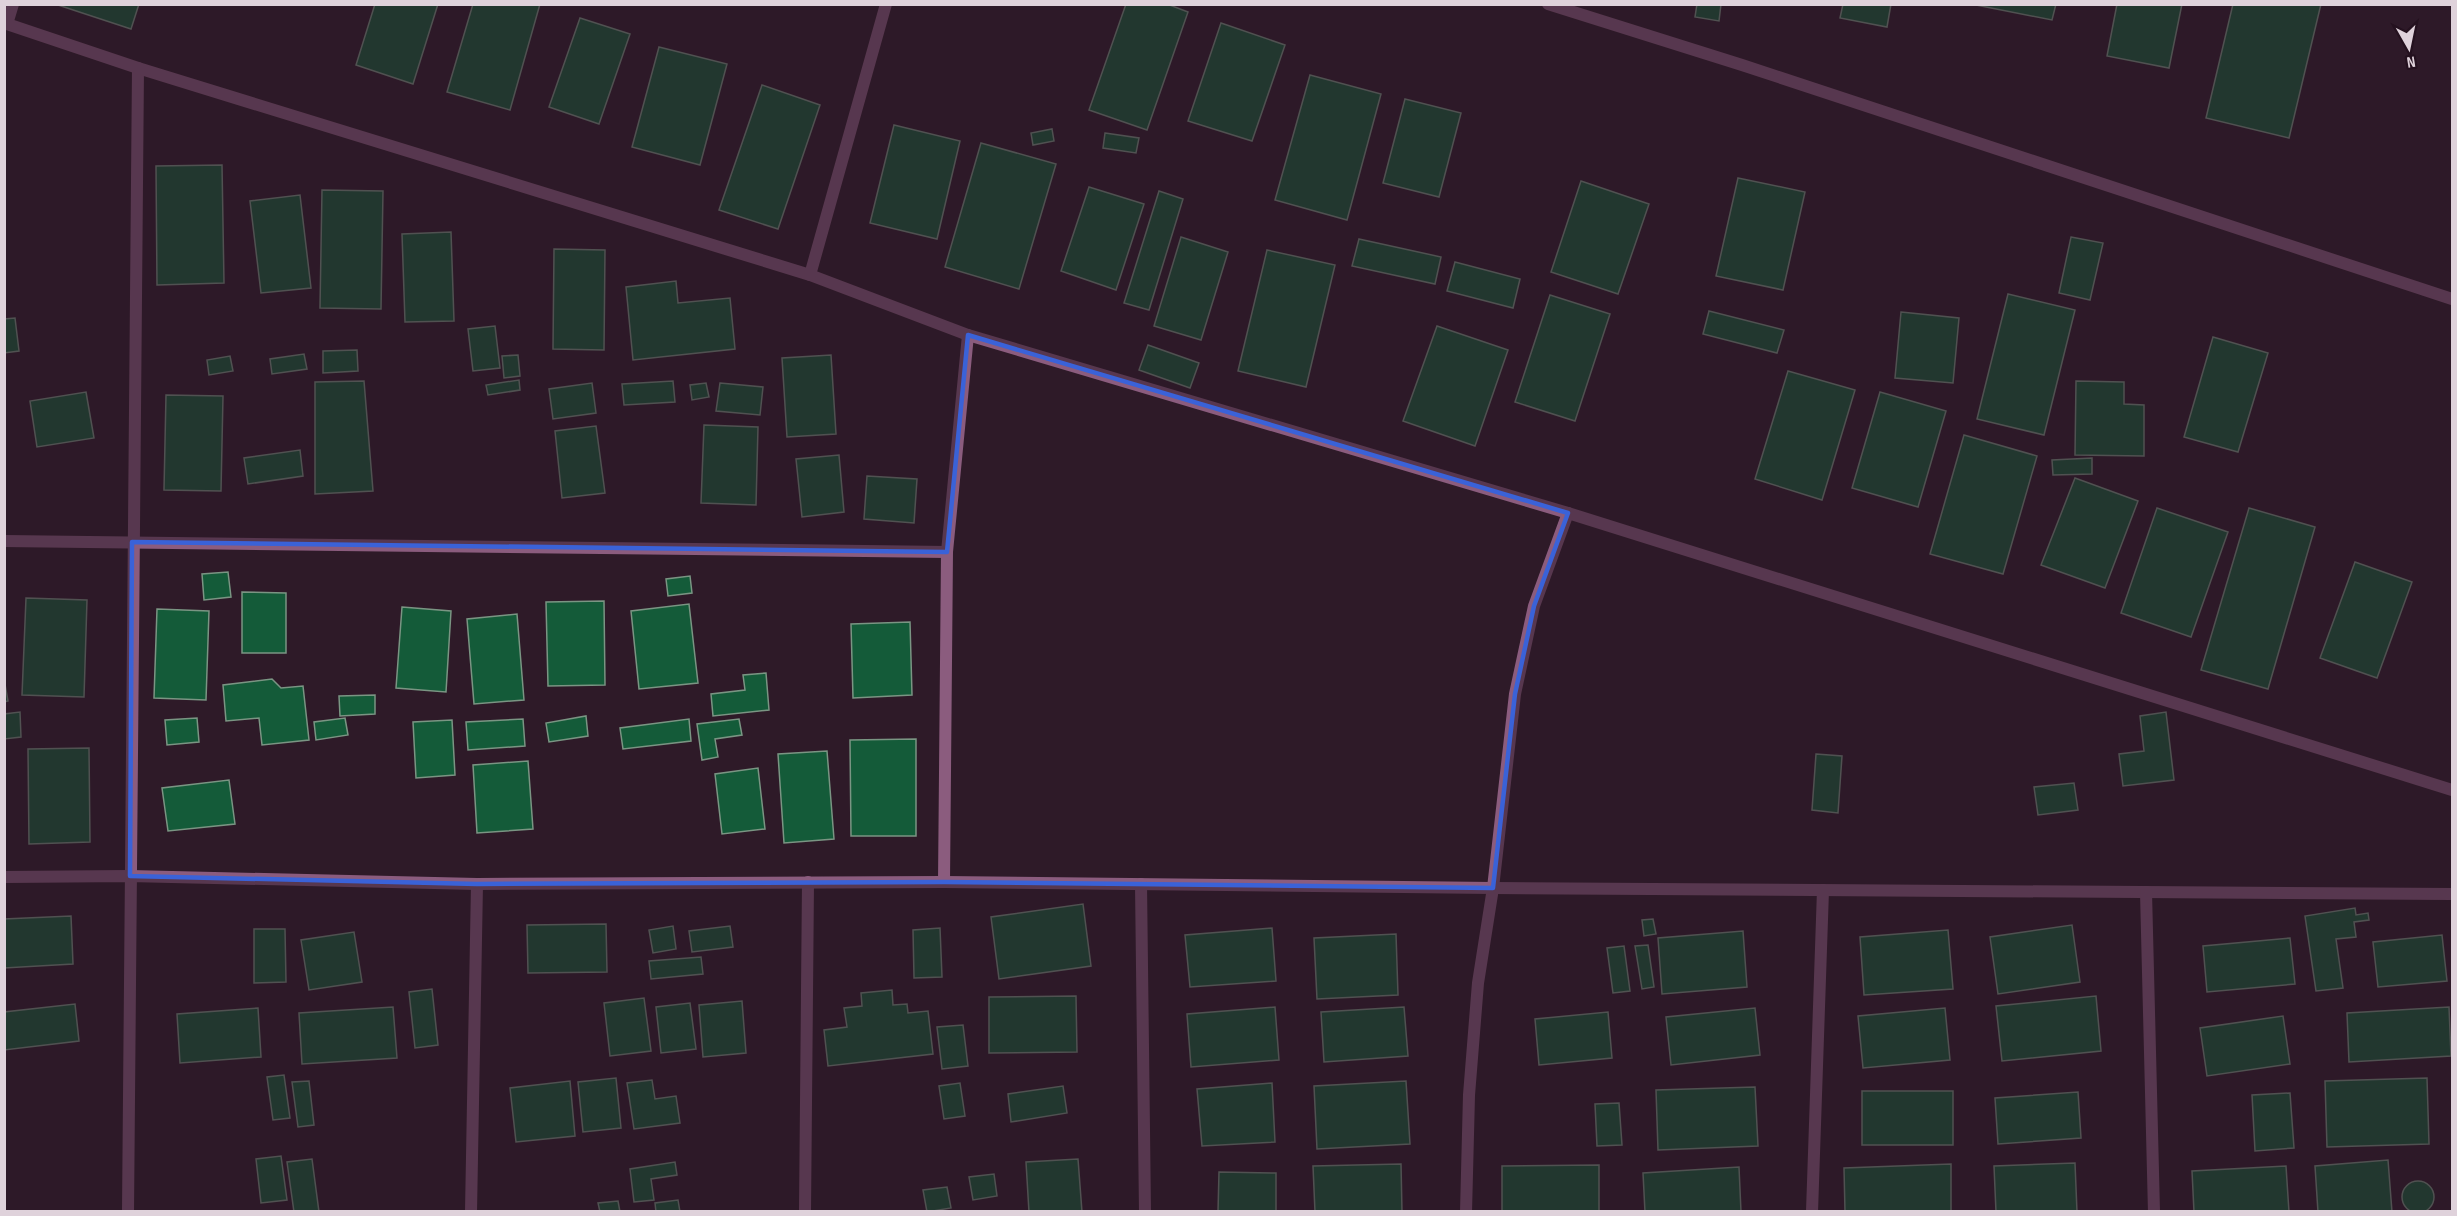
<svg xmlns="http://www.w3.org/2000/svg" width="2457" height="1216" viewBox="0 0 2457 1216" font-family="'Sofia Sans Condensed',sans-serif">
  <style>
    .building { fill: #145b39; stroke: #7a9583; stroke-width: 1.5 }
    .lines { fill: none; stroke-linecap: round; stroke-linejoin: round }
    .minor { stroke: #8b5c7e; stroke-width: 12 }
    .marked { fill: none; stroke: #3a62d8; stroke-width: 4.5; stroke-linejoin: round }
  </style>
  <rect width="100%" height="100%" fill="#2e1a28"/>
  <g class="building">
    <polygon points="55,4 139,4 131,29"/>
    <polygon points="375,4 438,4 413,84 356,65"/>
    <polygon points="473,4 540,4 510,110 447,92"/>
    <polygon points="1126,4 1167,4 1188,12 1147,130 1089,110"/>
    <polygon points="1697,4 1721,4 1719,21 1695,17"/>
    <polygon points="1843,4 1891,4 1887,27 1840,18"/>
    <polygon points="1971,4 2056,4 2052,20"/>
    <polygon points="2117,4 2182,4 2169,68 2107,56"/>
    <polygon points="2233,4 2321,4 2289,138 2206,118"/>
    <polygon points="580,18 630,34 599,124 549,107"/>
    <polygon points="1221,23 1285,45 1252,141 1188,121"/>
    <polygon points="659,47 727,64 700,165 632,147"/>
    <polygon points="1310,75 1381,94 1347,220 1275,200"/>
    <polygon points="762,85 820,105 778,229 719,210"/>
    <polygon points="1405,99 1461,113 1439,197 1383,183"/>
    <polygon points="894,125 960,141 937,239 870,223"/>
    <polygon points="1052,129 1054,141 1033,145 1031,133"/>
    <polygon points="1105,133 1139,138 1136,153 1103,148"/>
    <polygon points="981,143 1056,164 1019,289 945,267"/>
    <polygon points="222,165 224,283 157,285 156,166"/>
    <polygon points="1738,178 1805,192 1783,290 1716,276"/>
    <polygon points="1581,181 1649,204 1618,294 1551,272"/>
    <polygon points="1089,187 1144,204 1116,290 1061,271"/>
    <polygon points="322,190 383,191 381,309 320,308"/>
    <polygon points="1159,191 1183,199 1149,310 1124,303"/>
    <polygon points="300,195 311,288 261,293 250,201"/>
    <polygon points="451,232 454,321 405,322 402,234"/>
    <polygon points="1181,237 1228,252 1201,340 1154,326"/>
    <polygon points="2071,237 2103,243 2090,300 2059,293"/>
    <polygon points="1359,239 1441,257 1435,284 1352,266"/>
    <polygon points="554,249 605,250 604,350 553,349"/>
    <polygon points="1267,250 1335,265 1306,387 1238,371"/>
    <polygon points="1455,262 1520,279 1513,308 1447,291"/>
    <polygon points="676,281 678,303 730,298 735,349 633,360 626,287"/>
    <polygon points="2008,294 2075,310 2044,435 1977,419"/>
    <polygon points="1550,295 1610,314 1575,421 1515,402"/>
    <polygon points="1709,311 1784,330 1777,353 1703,334"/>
    <polygon points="1901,312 1959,318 1953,383 1895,378"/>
    <polygon points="15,318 19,351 4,353 4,319"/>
    <polygon points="495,326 500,368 473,371 468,329"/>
    <polygon points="1437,326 1508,350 1475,446 1403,421"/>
    <polygon points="2213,337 2268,353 2238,452 2184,437"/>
    <polygon points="1148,345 1199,363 1190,388 1139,370"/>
    <polygon points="357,350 358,371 323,373 323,351"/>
    <polygon points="304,354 307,369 272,374 270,359"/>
    <polygon points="518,355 520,376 504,378 502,356"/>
    <polygon points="831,355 836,434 787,437 782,358"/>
    <polygon points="230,356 233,371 209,375 207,360"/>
    <polygon points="1788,371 1855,390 1822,500 1755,479"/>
    <polygon points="519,380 520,390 488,395 486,385"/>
    <polygon points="364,381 373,491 315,494 315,382"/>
    <polygon points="673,381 675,402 624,405 622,384"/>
    <polygon points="2076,381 2124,382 2124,404 2144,405 2144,456 2075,455"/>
    <polygon points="592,383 596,413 553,419 549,389"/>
    <polygon points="706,383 709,397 692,400 690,385"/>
    <polygon points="720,383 763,387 760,415 716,411"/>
    <polygon points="86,392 94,438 37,447 30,401"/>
    <polygon points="1880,392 1946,411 1918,507 1852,488"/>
    <polygon points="166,395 223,396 221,491 164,490"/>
    <polygon points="704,425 758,427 756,505 701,503"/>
    <polygon points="596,426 605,493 562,498 555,431"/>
    <polygon points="1964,435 2037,456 2003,574 1930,554"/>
    <polygon points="300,450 303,476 248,484 244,458"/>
    <polygon points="839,455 844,512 802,517 796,459"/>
    <polygon points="2092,458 2092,474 2053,475 2052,460"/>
    <polygon points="867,476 917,479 914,523 864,519"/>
    <polygon points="2075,478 2138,501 2105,588 2041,565"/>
    <polygon points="2157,508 2228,532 2191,637 2121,613"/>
    <polygon points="2249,508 2315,527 2268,689 2201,670"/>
    <polygon points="2355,562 2412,582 2377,678 2320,658"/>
    <polygon points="228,572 231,597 204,600 202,574"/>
    <polygon points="690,576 692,593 668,596 666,579"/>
    <polygon points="242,592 286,593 286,653 242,653"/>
    <polygon points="26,598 87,600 84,697 22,695"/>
    <polygon points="604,601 605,685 548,686 546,602"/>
    <polygon points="689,604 698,683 639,689 631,611"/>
    <polygon points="402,607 451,611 446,692 396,688"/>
    <polygon points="157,609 209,611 206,700 154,698"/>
    <polygon points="517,614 524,700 474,704 467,619"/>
    <polygon points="910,622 912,695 853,698 851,624"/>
    <polygon points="766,673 769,710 713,716 711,694 745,690 743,675"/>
    <polygon points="4,679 8,701 4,702"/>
    <polygon points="272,679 281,688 303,686 309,740 262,745 259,718 226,721 223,685"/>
    <polygon points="375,695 375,714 340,716 339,696"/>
    <polygon points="20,712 21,737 4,739 4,714"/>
    <polygon points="2166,712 2174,780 2123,786 2119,754 2144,751 2140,716"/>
    <polygon points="586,716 588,736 549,742 546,723"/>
    <polygon points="197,718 199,742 167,745 165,720"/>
    <polygon points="345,718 348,735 316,740 314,722"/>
    <polygon points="523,719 525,746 468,750 466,722"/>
    <polygon points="689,719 691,741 623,749 620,728"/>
    <polygon points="739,719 742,735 715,739 718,757 702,760 697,724"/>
    <polygon points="452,720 455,775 416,778 413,722"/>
    <polygon points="916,739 916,836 851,836 850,740"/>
    <polygon points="89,748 90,842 29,844 28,749"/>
    <polygon points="827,751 834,839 784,843 778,754"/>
    <polygon points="1816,754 1842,756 1838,813 1812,810"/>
    <polygon points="528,761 533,829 477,833 473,765"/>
    <polygon points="758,768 765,829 722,834 715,774"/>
    <polygon points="229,780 235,824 168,831 162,788"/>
    <polygon points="2074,783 2078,810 2038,815 2034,787"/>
    <polygon points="1083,904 1091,966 999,979 991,917"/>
    <polygon points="2355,908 2356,915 2368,913 2369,920 2354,922 2356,937 2336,939 2343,988 2316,991 2305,916"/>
    <polygon points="71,916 73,964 4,968 4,919"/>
    <polygon points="1653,919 1656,934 1644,936 1642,920"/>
    <polygon points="606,924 607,972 528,973 527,925"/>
    <polygon points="2072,925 2080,982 1998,994 1990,937"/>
    <polygon points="673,926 676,949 653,953 649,930"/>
    <polygon points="730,926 733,947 692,952 689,931"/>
    <polygon points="940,928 942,977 914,978 913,930"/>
    <polygon points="1272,928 1276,981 1190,987 1185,935"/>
    <polygon points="254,929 285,929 286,982 254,983"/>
    <polygon points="1948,930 1953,989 1864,995 1860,937"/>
    <polygon points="1743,931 1747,987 1662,994 1658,938"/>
    <polygon points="354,932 362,982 309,990 301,940"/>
    <polygon points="1396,934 1398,995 1317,999 1314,938"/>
    <polygon points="2442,935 2447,981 2378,987 2373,942"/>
    <polygon points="2290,938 2295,984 2207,992 2203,946"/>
    <polygon points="1648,945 1654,987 1642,989 1635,946"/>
    <polygon points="1624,946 1630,991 1613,993 1607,948"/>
    <polygon points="701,957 703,974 651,979 649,961"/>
    <polygon points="432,989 438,1045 415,1048 409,992"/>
    <polygon points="892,990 893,1005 907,1004 908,1013 928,1011 933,1054 828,1066 824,1030 847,1027 844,1008 862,1006 861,993"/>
    <polygon points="1076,996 1077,1052 989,1053 989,997"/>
    <polygon points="2096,996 2101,1051 2002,1061 1996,1006"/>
    <polygon points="644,998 651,1051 610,1056 604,1003"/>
    <polygon points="742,1001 746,1053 703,1057 699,1005"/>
    <polygon points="690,1003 696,1049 661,1053 656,1007"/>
    <polygon points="75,1004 79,1041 4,1050 4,1012"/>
    <polygon points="393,1007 397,1058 302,1064 299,1013"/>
    <polygon points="1275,1007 1279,1060 1191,1067 1187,1014"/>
    <polygon points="1404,1007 1408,1056 1324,1062 1321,1012"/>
    <polygon points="2449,1007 2451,1056 2349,1062 2347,1013"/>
    <polygon points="258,1008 261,1057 180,1063 177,1014"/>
    <polygon points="1755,1008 1760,1055 1671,1065 1666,1017"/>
    <polygon points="1945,1008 1950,1060 1863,1068 1858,1016"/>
    <polygon points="1608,1012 1612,1058 1539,1065 1535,1019"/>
    <polygon points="2283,1016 2290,1064 2207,1076 2200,1028"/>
    <polygon points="963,1025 968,1066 942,1069 937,1027"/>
    <polygon points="284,1075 290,1118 273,1120 267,1077"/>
    <polygon points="616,1078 621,1128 583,1132 578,1082"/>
    <polygon points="2427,1078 2429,1144 2327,1147 2325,1081"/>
    <polygon points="652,1080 655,1099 676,1096 680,1123 634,1129 627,1083"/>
    <polygon points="309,1081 314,1125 298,1127 292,1082"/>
    <polygon points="570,1081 575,1136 516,1142 510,1088"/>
    <polygon points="1406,1081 1410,1144 1317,1149 1314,1086"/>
    <polygon points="960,1083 965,1116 944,1119 939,1086"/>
    <polygon points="1272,1083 1275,1142 1202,1146 1197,1089"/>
    <polygon points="1063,1086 1067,1113 1011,1122 1008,1094"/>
    <polygon points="1755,1087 1758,1146 1658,1150 1656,1090"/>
    <rect x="1862" y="1091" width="91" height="54"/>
    <polygon points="2078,1092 2081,1138 1998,1144 1995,1098"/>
    <polygon points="2290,1093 2294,1148 2255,1151 2252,1095"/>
    <polygon points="1619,1103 1622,1145 1597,1146 1595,1104"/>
    <polygon points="281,1156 287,1200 261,1203 256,1159"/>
    <polygon points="312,1159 319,1212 294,1212 287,1162"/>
    <polygon points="1078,1159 1082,1212 1029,1212 1026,1162"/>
    <polygon points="2388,1160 2392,1212 2318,1212 2315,1166"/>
    <polygon points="675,1162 677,1175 651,1179 654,1200 634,1202 630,1169"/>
    <polygon points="2075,1163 2077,1212 1996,1212 1994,1166"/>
    <polygon points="1401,1164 1402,1212 1315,1212 1313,1166"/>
    <polygon points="1951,1164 1951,1212 1845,1212 1844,1168"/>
    <polygon points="1599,1165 1599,1212 1502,1212 1502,1166"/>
    <polygon points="2286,1166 2289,1212 2194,1212 2192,1171"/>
    <polygon points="1739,1167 1741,1212 1645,1212 1643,1173"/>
    <polygon points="1219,1172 1276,1173 1276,1212 1218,1212"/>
    <polygon points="994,1174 997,1196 973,1200 969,1177"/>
    <circle cx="2418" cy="1197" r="16"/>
    <polygon points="947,1187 951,1208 927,1212 923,1190"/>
    <polygon points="678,1200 680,1212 656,1212 655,1203"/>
    <polygon points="618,1201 620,1212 600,1212 598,1203"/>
  </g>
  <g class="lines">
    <g class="minor">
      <polyline points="1548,4 1742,65 2452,299"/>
      <polyline points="4,23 138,68 128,1212"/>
      <polyline points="7,24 13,4"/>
      <polyline points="138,68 810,275 968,335 1568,513 2452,790"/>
      <polyline points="810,275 886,4"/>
      <polyline points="4,541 947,552"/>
      <polyline points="4,877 130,876 477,884 944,882 1493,888 2452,894"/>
      <polyline points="944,882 947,552 968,335"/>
      <polyline points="1141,884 1145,1212"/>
      <polyline points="2146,892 2154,1212"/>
      <polyline points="471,1212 477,884"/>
      <polyline points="805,1212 808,882"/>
      <polyline points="1466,1212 1469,1095 1478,983 1493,888 1515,694 1534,606 1568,513"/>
      <polyline points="1812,1212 1823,890"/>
    </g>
  </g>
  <path d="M0 0H2457V1216H0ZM968 335 1568 513 1534 606 1515 694 1493 888 944 882 477 884 130 876 132 542 947 552Z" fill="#2e1a28" fill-opacity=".55" fill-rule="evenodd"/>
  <path class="marked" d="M968 335 1568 513 1534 606 1515 694 1493 888 944 882 477 884 130 876 132 542 947 552Z"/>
  <rect width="2457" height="1216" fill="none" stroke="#dfd2db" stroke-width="12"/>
  <g transform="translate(2409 48) rotate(171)" stroke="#24111f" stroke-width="4.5" paint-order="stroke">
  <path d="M0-4.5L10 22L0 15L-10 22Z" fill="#dfd2db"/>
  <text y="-9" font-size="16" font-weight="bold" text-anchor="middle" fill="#dfd2db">N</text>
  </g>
</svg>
